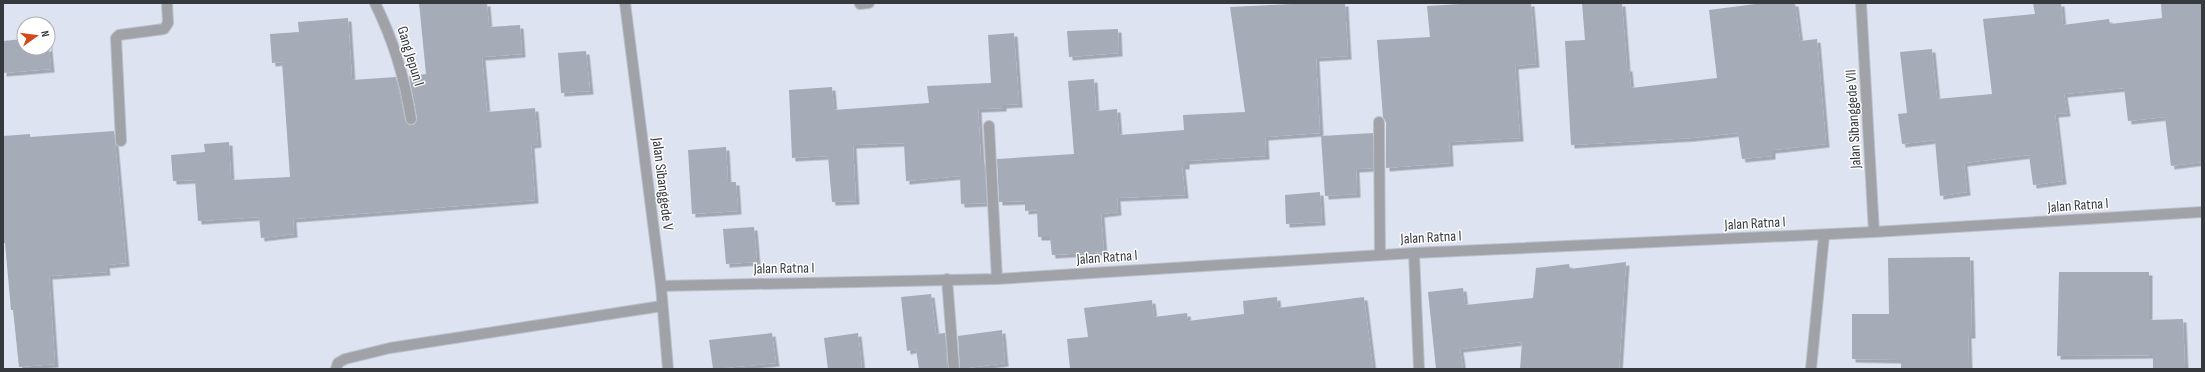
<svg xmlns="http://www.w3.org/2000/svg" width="2205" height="372" viewBox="0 0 2205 372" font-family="'Sofia Sans Condensed',sans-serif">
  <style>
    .building { fill: #a6abb8; filter: url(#shadow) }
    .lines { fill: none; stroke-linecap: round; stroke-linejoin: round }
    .street-casing { stroke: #bbc1cc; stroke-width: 12 }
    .street { stroke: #a0a2a8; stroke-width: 10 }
    .labels { text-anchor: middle; stroke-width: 3; stroke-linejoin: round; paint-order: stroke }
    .street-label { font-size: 15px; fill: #35383d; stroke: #fff }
  </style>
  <defs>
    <filter id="shadow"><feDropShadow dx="3.5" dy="3.5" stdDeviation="0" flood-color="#0004"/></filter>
  </defs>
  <rect width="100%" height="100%" fill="#dde3f0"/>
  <g class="building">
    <polygon points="419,3 487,3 489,27 520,25 522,54 482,57 487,112 535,108 538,144 531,145 535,200 293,219 294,234 261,238 259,217 198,221 195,180 173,181 171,155 205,152 204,144 229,142 231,180 290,177 282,62 272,63 270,34 299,32 298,22 348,18 352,80 396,77 405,120 409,125 415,124 417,118 409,76 426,74"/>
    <polygon points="1315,3 1345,3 1348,56 1316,58 1320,133 1265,137 1266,156 1186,161 1186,166 1182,166 1185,195 1117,198 1118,212 1101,214 1104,252 1052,255 1050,237 1038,237 1037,210 1025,211 1025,201 999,202 997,159 1074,154 1068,81 1094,79 1096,111 1117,109 1119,135 1184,130 1183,115 1245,112 1230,7"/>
    <polygon points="1477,3 1531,3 1536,64 1515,66 1520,138 1449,142 1450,163 1386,168 1386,122 1383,117 1377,40 1430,37 1427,6"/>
    <polygon points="1582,3 1622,3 1627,68 1629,68 1631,88 1717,78 1709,10 1763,3 1795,3 1800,41 1817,39 1826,144 1772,150 1772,156 1742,159 1738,133 1691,138 1571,145 1565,41 1585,40"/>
    <polygon points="2033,3 2061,3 2063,25 2109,19 2110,24 2162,18 2161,3 2202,3 2202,162 2171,166 2165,117 2128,121 2124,88 2064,94 2067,113 2055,114 2063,181 2033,185 2029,155 1964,163 1967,192 1940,196 1935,140 1902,144 1898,114 1907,113 1900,52 1932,49 1937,99 1992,94 1983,19 2035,14"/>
    <polygon points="1118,29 1119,53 1069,57 1067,31"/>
    <polygon points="1014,33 1019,104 1003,105 1003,108 978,109 981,160 984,160 987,203 961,204 960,176 906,181 904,143 853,145 856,201 832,202 828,156 792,158 789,90 832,87 834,110 929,103 927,86 991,83 988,35"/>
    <polygon points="48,37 51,69 3,73 3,41 24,39 24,48 48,48"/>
    <polygon points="586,51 590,91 561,93 558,53"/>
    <polygon points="114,131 126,263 106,265 107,272 49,276 55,364 19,367 13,310 11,310 5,243 3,243 3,136 30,134 30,137"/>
    <polygon points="1373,133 1373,168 1356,169 1357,194 1325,196 1321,136"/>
    <polygon points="726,147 728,182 736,182 738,211 692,214 688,150"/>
    <polygon points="1320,192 1322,222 1286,224 1285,195"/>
    <polygon points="754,227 757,262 726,264 723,229"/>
    <polygon points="1970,257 1972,335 1968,335 1969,369 1901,369 1901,360 1852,359 1852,314 1889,314 1888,258"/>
    <polygon points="1626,262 1619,369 1520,369 1522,342 1460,349 1463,369 1436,369 1428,292 1463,288 1465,305 1533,298 1536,268 1569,264 1570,269"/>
    <polygon points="2059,272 2149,272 2149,320 2183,319 2185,369 2153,369 2153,355 2057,356"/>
    <polygon points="931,294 936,334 945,333 947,369 919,369 916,349 907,351 901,297"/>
    <polygon points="1277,297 1278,308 1364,297 1373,369 1070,369 1067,339 1088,337 1084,308 1152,300 1154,317 1187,313 1188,321 1244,314 1243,301"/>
    <polygon points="1002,330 1005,363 960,369 958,336"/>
    <polygon points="772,333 776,363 713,369 709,340"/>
    <polygon points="858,333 862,369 828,369 824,338"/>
  </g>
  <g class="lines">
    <g class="street-casing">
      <g id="street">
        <path d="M375 3C394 42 404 76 411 119"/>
        <polyline points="625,3 661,286 668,369"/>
        <polyline points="1861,3 1874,232"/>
        <polyline points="860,4 869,3"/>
        <polyline points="1379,122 1380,255"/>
        <polyline points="989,126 997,279"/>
        <polyline points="121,141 116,38 119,35 164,29 168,23 167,3"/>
        <polyline points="1414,253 1419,369"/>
        <polyline points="947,279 954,369"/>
        <polyline points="661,286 997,279 1414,253 1874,232 2202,212"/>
        <polyline points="336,369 338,363 345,359 390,348 662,306"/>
        <polyline points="1811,369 1824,235"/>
      </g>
    </g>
    <use href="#street" class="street"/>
  </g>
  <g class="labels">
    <g class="street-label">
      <text transform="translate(411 56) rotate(73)" y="5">Gang Jepun I</text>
      <text transform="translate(1853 119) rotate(-93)" y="5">Jalan Sibanggede VII</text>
      <text transform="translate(663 184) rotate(83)" y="5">Jalan Sibanggede V</text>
      <text transform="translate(2078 205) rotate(-4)" y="5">Jalan Ratna I</text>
      <text transform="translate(1755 223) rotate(-3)" y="5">Jalan Ratna I</text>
      <text transform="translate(1431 237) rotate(-3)" y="5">Jalan Ratna I</text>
      <text transform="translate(1107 257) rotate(-4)" y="5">Jalan Ratna I</text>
      <text transform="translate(784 268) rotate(-1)" y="5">Jalan Ratna I</text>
    </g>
  </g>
  <rect width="2205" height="372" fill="none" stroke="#35383d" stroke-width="8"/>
  <g transform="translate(36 36) rotate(76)"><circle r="19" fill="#ffffff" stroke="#aeafb1"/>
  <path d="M0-3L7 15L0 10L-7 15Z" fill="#d14a19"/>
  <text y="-6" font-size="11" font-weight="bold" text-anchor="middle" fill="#35383d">N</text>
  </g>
</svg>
